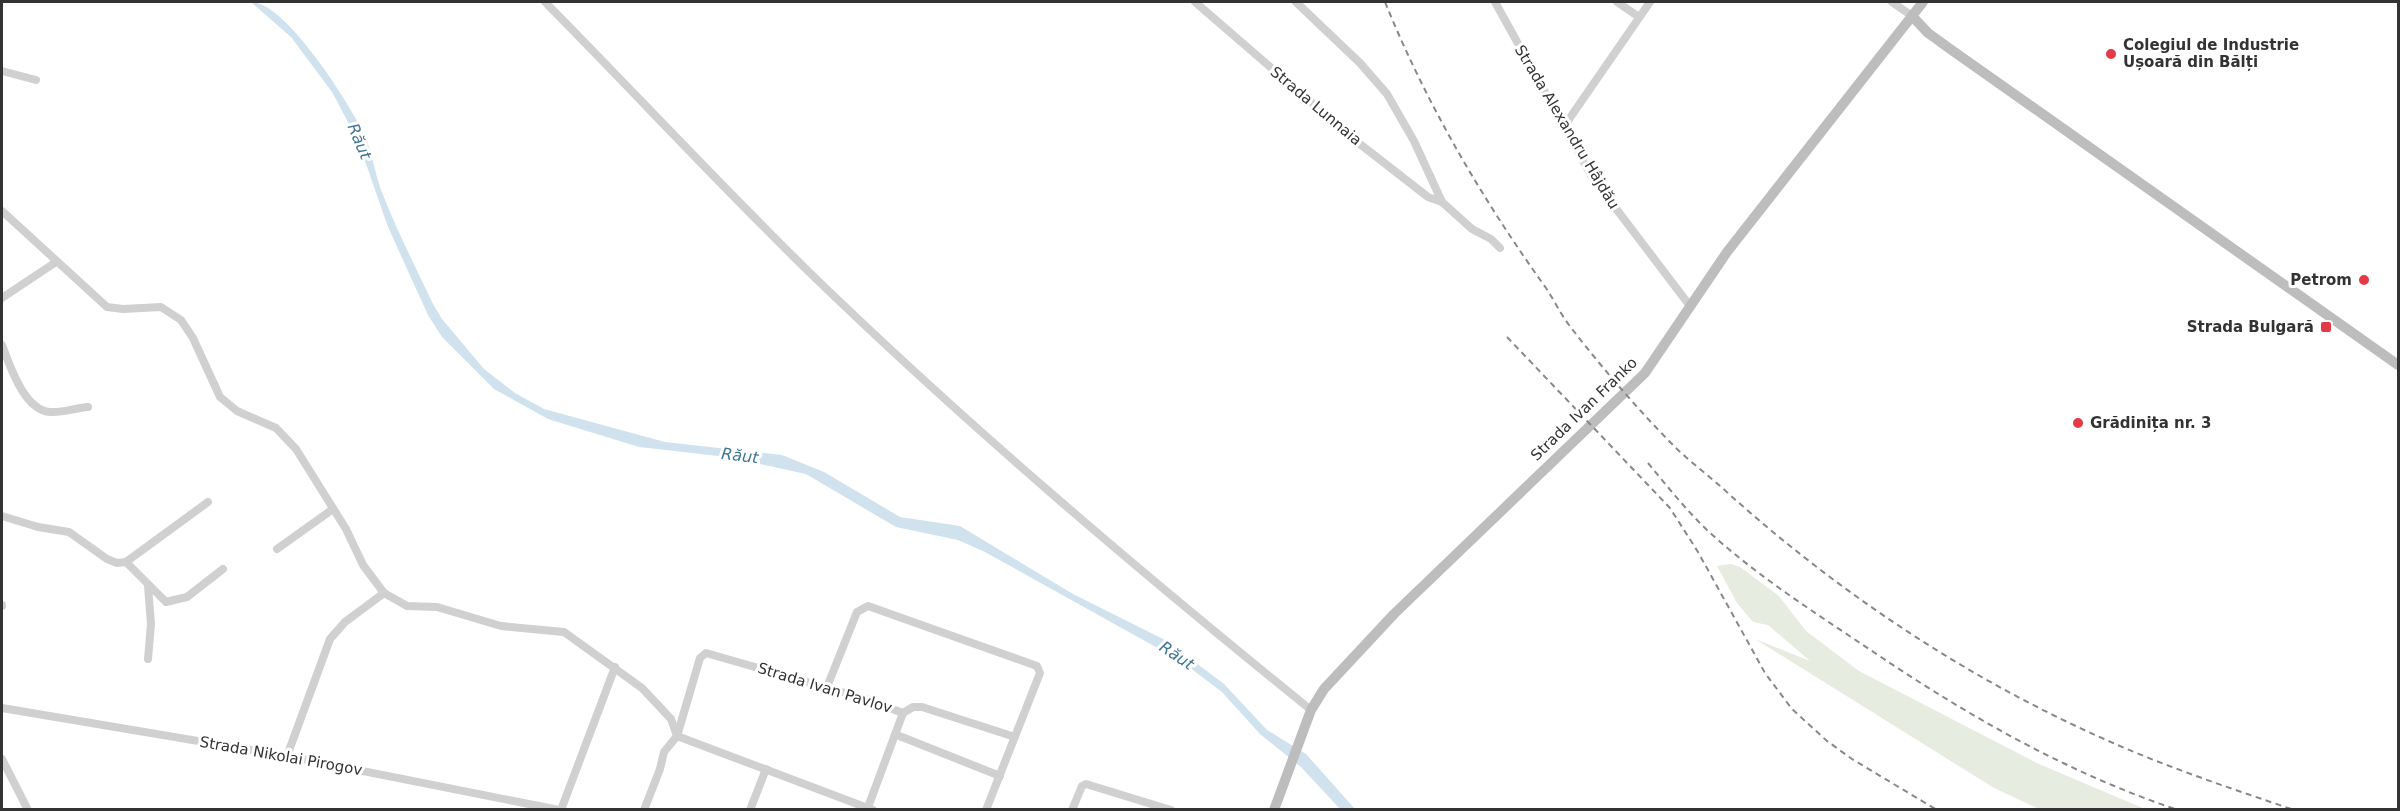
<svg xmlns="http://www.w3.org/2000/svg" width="2400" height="811" viewBox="0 0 2400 811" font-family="'DejaVu Sans',sans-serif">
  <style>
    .green { fill: #e6ecdf }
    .water { fill: #cfe2ee }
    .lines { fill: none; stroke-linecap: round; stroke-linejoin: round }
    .street { stroke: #d0d0d0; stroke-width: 8 }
    .secondary { stroke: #bdbdbd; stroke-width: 10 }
    .rail { stroke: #888; stroke-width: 2; stroke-dasharray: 6 4.5; stroke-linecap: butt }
    .poi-dot { fill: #e63946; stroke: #fff; stroke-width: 2 }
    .labels { text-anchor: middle; stroke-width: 6; stroke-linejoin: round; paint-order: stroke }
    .poi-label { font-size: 15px; font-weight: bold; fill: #333; stroke: #fff; text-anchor: start }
    .street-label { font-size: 15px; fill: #333; stroke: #fff }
    .water-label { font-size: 16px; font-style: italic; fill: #3f7597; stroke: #fff }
  </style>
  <rect width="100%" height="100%" fill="#fff"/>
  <polygon class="green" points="1731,564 1740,567 1779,596 1806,631 1859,671 2039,764 2145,809 2039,809 1994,788 1755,639 1810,661 1768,625 1753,622 1737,603 1717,566"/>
  <path class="water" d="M251 2C285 1 350 104 364 134 373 154 375 176 383 195 398 233 416 268 433 304L442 319 484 369 515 393 544 409 665 442 782 455 824 472 900 517 960 526 1073 594 1169 642 1195 662 1224 684 1267 730 1306 754 1355 809H1340L1301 767 1260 734 1222 692 1181 661 985 552 958 540 896 527 806 474 727 457 639 447 548 419 494 389 442 337 428 315 388 227 358 141 332 92 291 37Z"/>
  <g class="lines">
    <g class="street">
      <path d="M545 2C633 91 719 184 809 272 969 427 1138 570 1311 710"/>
      <polyline points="1195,2 1356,141 1428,197 1442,202"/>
      <polyline points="1296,2 1360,63 1387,94 1414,141 1442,202 1472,229 1491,239 1500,248"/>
      <polyline points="1495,2 1592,177 1690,306"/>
      <polyline points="1617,2 1639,17"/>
      <polyline points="1892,2 1912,16"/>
      <polyline points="2,71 36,80"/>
      <polyline points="1565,125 1650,2"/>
      <polyline points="2,211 107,307 123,309 161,307 181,320 193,338 220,397 237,411 276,428 296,449 346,529 363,565 384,593 407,606 437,607 501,626 564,632 642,688 671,719 677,736 873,810"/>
      <polyline points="2,298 56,262"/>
      <path d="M2 345C10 366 24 410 50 412 62 413 76 408 88 407"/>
      <polyline points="2,516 38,527 69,532 107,559 117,563 126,562 166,602 187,597 223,569"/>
      <polyline points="277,549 333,509"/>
      <polyline points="126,562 208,502"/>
      <polyline points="2,605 2,606"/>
      <polyline points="148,659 151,624 148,586"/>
      <polyline points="827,687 857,612 868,606 1037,666 1040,673 986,810"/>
      <polyline points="2,708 287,756 559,810"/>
      <polyline points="897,735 1000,776"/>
      <polyline points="287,756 330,639 345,622 384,593"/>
      <polyline points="2,759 28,810"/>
      <polyline points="561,810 615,667"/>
      <polyline points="644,810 660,769 664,752 677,736 700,658 706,653 866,699 903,713 913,707 922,707 1015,737"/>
      <polyline points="750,810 766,769"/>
      <polyline points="867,810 903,713"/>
      <polyline points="1072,810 1082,786 1086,784 1171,810"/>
    </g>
    <g class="secondary">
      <polyline points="1912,16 1928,33 1953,51 2398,365"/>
      <polyline points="1274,810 1311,710 1324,689 1394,614 1645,373 1727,252 1923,2"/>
    </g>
    <g class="rail">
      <path d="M1385 2C1426 103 1482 199 1546 288 1554 300 1560 313 1569 325 1602 368 1639 411 1677 449 1694 465 1713 479 1730 495 1842 595 1967 678 2104 739 2166 767 2230 788 2294 810"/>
      <polyline points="1507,337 1670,508 1698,552 1765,673 1792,709 1827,741 1852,759 1937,810"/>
      <path d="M1648 463C1667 486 1686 510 1708 531 1757 576 1814 612 1869 649 1965 714 2067 773 2178 810"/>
    </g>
  </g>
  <g class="poi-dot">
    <circle cx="2111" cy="54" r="6"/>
    <circle cx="2364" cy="280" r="6"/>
    <rect x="2320" y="321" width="12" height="12" rx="3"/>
    <circle cx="2078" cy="423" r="6"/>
  </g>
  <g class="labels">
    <g class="poi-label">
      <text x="2123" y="50">Colegiul de Industrie<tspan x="2123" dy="17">Ușoară din Bălți</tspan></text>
      <text x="2352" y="285" text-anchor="end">Petrom</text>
      <text x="2314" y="332" text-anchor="end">Strada Bulgară</text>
      <text x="2090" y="428">Grădinița nr. 3</text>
    </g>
    <g class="street-label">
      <text transform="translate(1316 106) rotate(40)" y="5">Strada Lunnaia</text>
      <text transform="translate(1567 127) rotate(59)" y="5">Strada Alexandru Hâjdău</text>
      <text transform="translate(1584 409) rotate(-44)" y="5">Strada Ivan Franko</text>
      <text transform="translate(825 688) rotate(17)" y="5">Strada Ivan Pavlov</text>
      <text transform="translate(281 756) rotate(10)" y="5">Strada Nikolai Pirogov</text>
    </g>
    <g class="water-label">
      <text transform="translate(360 141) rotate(67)" y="6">Răut</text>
      <text transform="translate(740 455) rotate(7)" y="6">Răut</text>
      <text transform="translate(1177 655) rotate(34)" y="6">Răut</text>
    </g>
  </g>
  <rect width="2400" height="811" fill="none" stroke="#333333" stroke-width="6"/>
</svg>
